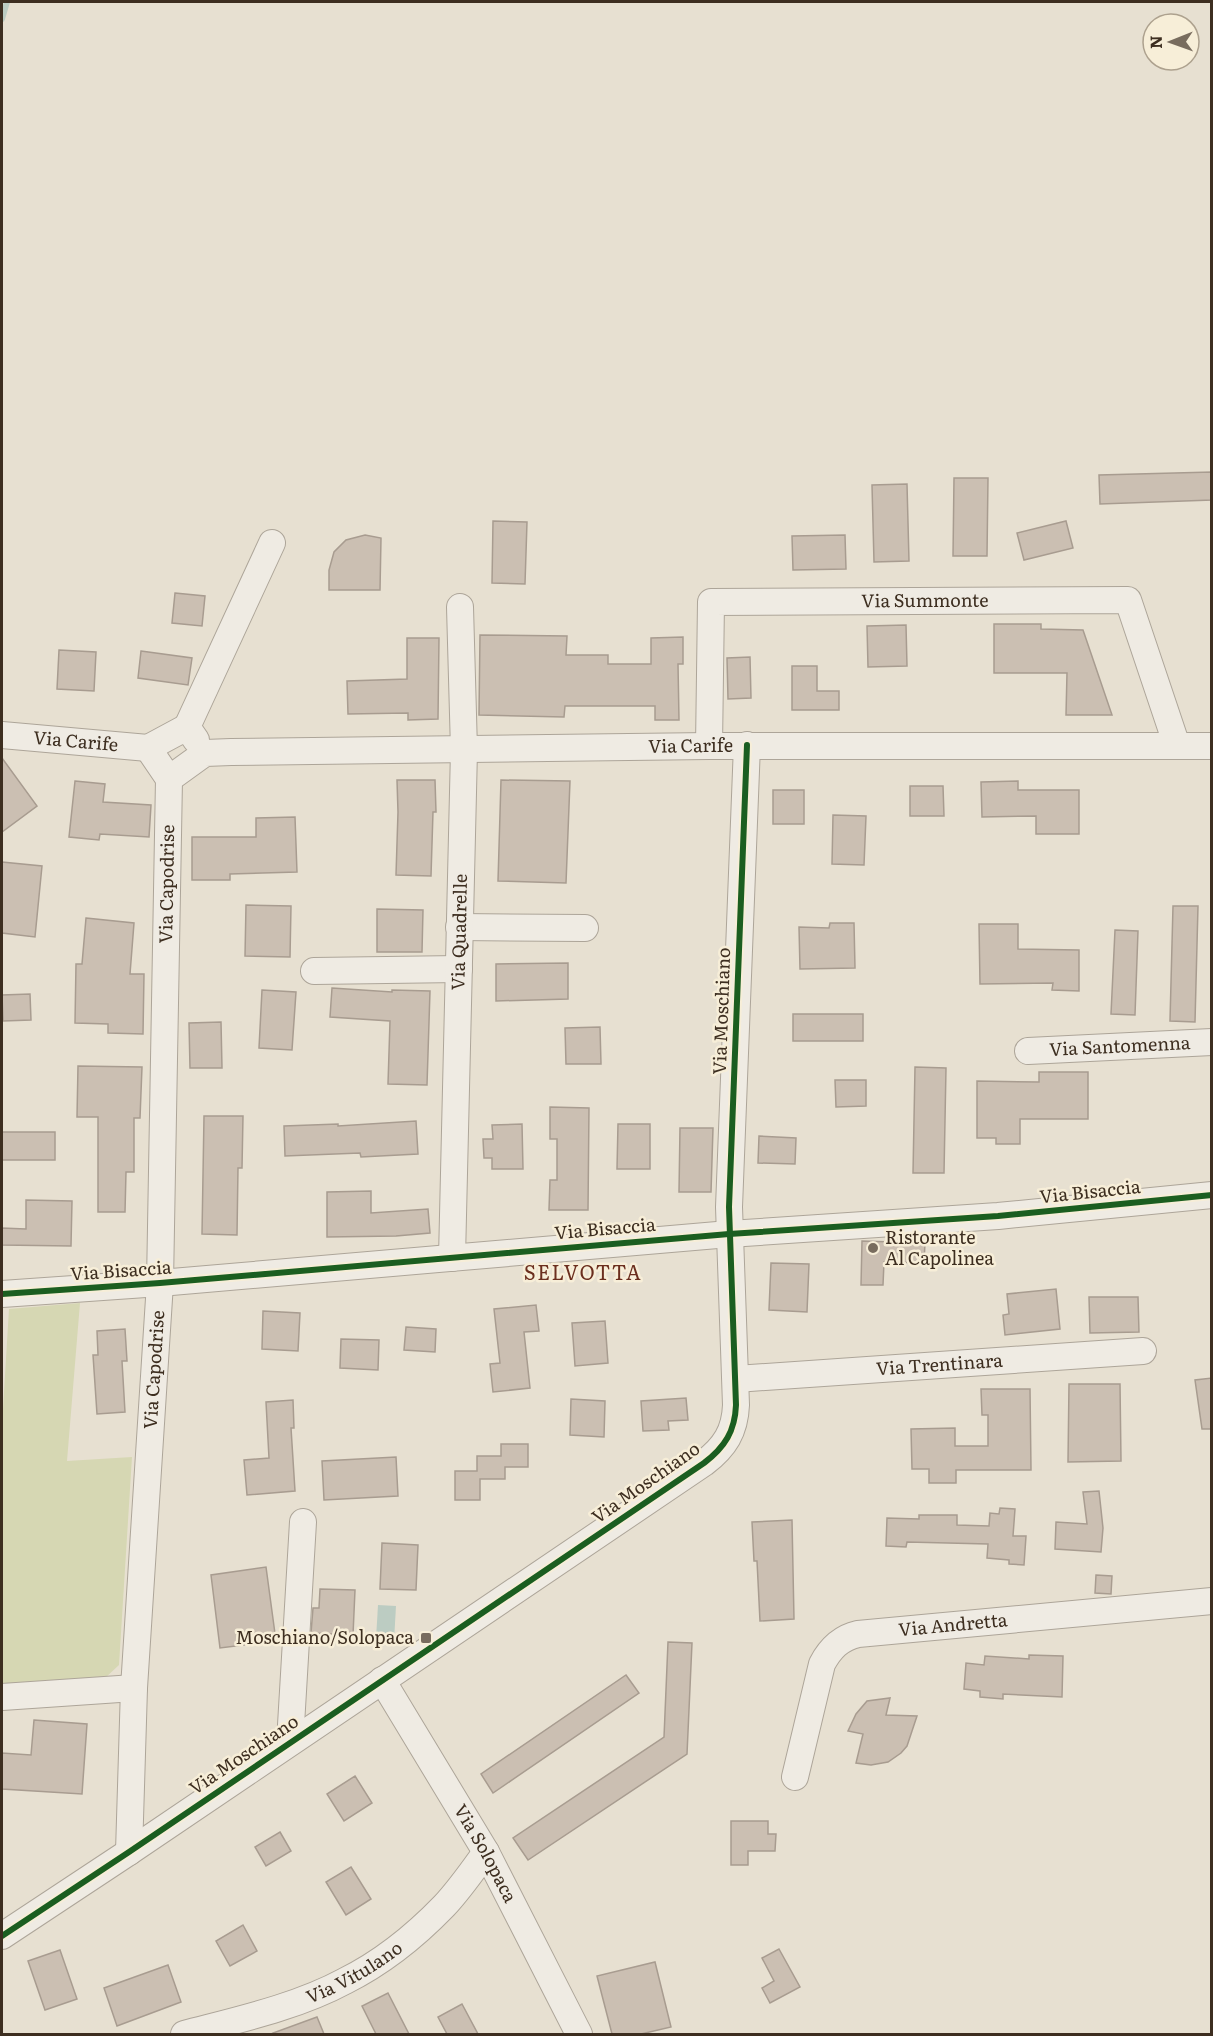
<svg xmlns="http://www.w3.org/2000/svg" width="1213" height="2036" viewBox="0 0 1213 2036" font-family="Literata,serif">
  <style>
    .green { fill: #d6d7b3 }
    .water { fill: #bcccc2 }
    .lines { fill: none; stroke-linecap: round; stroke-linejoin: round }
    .stream { stroke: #bcccc2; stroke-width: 6 }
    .building { fill: #cbbfb2; stroke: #a89c90; stroke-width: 1.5 }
    .minor-casing { stroke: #ada599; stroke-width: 28 }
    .minor { stroke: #efebe3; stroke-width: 26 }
    .cycleway-casing { stroke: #f7eed8; stroke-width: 10 }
    .cycleway { stroke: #1b5e20; stroke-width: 6 }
    .poi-dot { fill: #786c5e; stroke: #f7eed8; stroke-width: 2 }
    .labels { text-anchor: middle; stroke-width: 5; stroke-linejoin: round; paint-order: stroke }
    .street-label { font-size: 18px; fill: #3d2e20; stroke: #f7eed8 }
    .poi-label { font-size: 18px; fill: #3d2e20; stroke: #f7eed8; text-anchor: start }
    .neighbourhood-label { font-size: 20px; letter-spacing: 1.5px; fill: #6b2e1e; stroke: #f7eed8 }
  </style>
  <rect width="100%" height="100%" fill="#e7e0d1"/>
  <polygon class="green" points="80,1303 67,1461 132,1457 119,1665 105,1678 2,1685 2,1425 9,1309"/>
  <polygon class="water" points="378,1605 396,1606 394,1641 376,1639"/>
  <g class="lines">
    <polyline class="stream" points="2,19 7,2"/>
  </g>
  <g class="building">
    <polygon points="1212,472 1212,500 1100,504 1099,475"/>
    <polygon points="954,478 988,478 987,556 953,556"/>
    <polygon points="907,484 909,561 874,562 872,485"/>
    <polygon points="493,521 527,522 525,584 492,583"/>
    <polygon points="1066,521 1073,548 1024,560 1017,533"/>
    <polygon points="365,535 381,538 380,590 329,590 329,570 334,552 346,540"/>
    <polygon points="845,535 846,569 793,570 792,536"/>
    <polygon points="175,593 205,596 202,626 172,623"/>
    <polygon points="994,624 1041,624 1041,629 1083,630 1112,715 1066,715 1067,673 994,673"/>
    <polygon points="906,625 907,666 868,667 867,626"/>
    <polygon points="480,635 567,636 566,655 608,655 608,664 651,664 651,638 683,637 683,664 678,664 679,720 655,720 655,706 565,706 564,717 479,715"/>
    <polygon points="407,638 439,638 438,719 408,720 408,713 348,714 347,681 407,679"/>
    <polygon points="59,650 96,652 94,691 57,689"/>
    <polygon points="141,651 192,658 188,685 138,678"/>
    <polygon points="750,657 751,698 728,699 727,658"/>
    <polygon points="792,666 817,666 817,691 839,691 839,710 792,710"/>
    <polygon points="2,758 37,806 2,832"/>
    <polygon points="397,780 435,780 436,812 433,812 431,876 396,875 398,812"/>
    <polygon points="501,780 570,781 566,883 498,881"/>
    <polygon points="75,781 105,784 103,802 151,805 149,837 100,834 99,840 69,837"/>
    <polygon points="1018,781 1018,790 1079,790 1079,834 1036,834 1036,816 982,817 981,782"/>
    <polygon points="910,786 943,786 944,816 910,816"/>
    <rect x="773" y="790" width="31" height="34"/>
    <polygon points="833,815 866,816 864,865 832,864"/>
    <polygon points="295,817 297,872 230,874 230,880 192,880 192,837 256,837 256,818"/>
    <polygon points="2,862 42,866 35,937 2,933"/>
    <polygon points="246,905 291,906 290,957 245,956"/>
    <polygon points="1173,906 1198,906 1195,1022 1170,1021"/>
    <polygon points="377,909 423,910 422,952 377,952"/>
    <polygon points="86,918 134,923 130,974 144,974 143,1034 108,1033 108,1024 75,1023 76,964 82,964"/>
    <polygon points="830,923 854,923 855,968 800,969 799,927 829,928"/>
    <polygon points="979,924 1018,924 1018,949 1079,950 1079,991 1052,990 1053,983 980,984"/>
    <polygon points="1115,930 1138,931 1135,1015 1111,1014"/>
    <polygon points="568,963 568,999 496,1001 496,964"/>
    <polygon points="332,988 392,992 392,990 430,991 427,1085 388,1084 390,1021 330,1017"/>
    <polygon points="262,990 296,992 292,1050 259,1048"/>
    <polygon points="30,994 31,1020 3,1021 2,995"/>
    <rect x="793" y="1014" width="70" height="27"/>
    <polygon points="221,1022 222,1068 190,1068 189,1023"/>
    <polygon points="600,1027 601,1064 566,1064 565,1028"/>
    <polygon points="78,1066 142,1067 140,1118 134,1118 134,1172 126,1172 125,1212 98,1212 98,1117 77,1117"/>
    <polygon points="915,1067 946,1068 944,1173 913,1173"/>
    <polygon points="1039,1072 1088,1072 1088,1119 1020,1119 1020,1144 996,1144 996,1138 977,1138 977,1081 1039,1082"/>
    <polygon points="835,1080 866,1080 866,1106 836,1107"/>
    <polygon points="550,1107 589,1108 588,1210 549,1210 550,1180 557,1180 557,1139 550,1139"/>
    <polygon points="204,1116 243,1116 242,1168 238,1168 237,1235 202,1234"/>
    <polygon points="416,1121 418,1154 361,1157 360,1153 285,1156 284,1126 338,1124 338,1126"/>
    <polygon points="522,1124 523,1169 492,1169 492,1158 484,1158 483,1139 493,1139 492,1125"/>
    <polygon points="618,1124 650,1124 650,1169 617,1169"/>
    <polygon points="680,1128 713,1128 711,1192 679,1192"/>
    <rect x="2" y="1132" width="53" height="28"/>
    <polygon points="759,1136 796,1138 795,1164 758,1163"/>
    <polygon points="371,1191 371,1213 428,1209 430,1233 396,1236 327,1237 327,1192"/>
    <polygon points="26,1200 72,1201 71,1246 2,1245 2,1228 26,1229"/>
    <polygon points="862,1241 925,1243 924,1263 884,1262 883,1285 861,1285"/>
    <polygon points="771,1263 809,1264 807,1312 769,1310"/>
    <polygon points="1056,1289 1060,1329 1005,1335 1003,1315 1009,1314 1007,1294"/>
    <polygon points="1089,1297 1138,1297 1139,1332 1090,1333"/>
    <polygon points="536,1305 539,1331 524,1332 530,1388 493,1392 490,1364 500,1363 494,1309"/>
    <polygon points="263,1311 300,1313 298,1351 262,1349"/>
    <polygon points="605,1321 608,1363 575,1366 572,1323"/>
    <polygon points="406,1327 436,1329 435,1352 404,1350"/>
    <polygon points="125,1329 127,1361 122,1361 125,1412 97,1414 93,1355 98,1355 97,1331"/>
    <polygon points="341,1339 379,1340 378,1370 340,1368"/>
    <polygon points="1212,1378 1212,1429 1202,1429 1195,1380"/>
    <polygon points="1069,1384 1120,1384 1121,1461 1068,1462"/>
    <polygon points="981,1389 1030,1389 1031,1470 956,1470 956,1483 929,1483 929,1469 912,1469 911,1429 955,1428 955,1446 988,1446 988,1415 982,1415"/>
    <polygon points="686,1398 688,1420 668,1421 669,1430 643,1431 641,1401"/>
    <polygon points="571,1399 605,1401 604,1437 570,1435"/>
    <polygon points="293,1400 294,1428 291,1428 295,1491 247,1495 244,1460 269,1458 266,1402"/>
    <polygon points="501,1444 528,1444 528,1467 505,1467 505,1479 480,1479 480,1500 455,1500 455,1471 477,1471 477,1456 501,1456"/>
    <polygon points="396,1457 398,1496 324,1500 322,1461"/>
    <polygon points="1099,1491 1103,1528 1101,1552 1055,1549 1056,1522 1087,1524 1083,1492"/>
    <polygon points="1000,1508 1015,1509 1013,1536 1026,1536 1024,1565 1009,1564 1009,1560 987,1558 988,1544 907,1542 906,1547 886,1546 887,1518 919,1519 919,1515 957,1515 957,1525 989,1526 990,1513 999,1514"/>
    <polygon points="792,1520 794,1619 760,1621 757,1561 754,1561 752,1522"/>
    <polygon points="382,1543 418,1545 416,1590 380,1589"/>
    <polygon points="266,1567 276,1641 220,1648 211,1575"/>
    <polygon points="1096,1575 1112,1576 1111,1594 1095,1593"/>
    <polygon points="320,1589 355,1590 353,1635 311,1633 313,1608 319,1608"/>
    <polygon points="668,1642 692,1643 687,1754 528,1860 513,1838 664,1737"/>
    <polygon points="1029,1655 1063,1656 1062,1697 1003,1694 1003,1699 980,1697 980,1691 964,1689 966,1663 984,1665 985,1656 1029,1659"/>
    <polygon points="626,1675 639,1693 493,1793 481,1774"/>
    <polygon points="890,1698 886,1715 917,1716 907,1746 901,1753 888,1762 871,1765 856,1763 863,1734 848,1731 856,1714 867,1701"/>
    <polygon points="34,1720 87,1724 82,1794 2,1789 2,1753 31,1755"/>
    <polygon points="355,1776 372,1803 344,1821 327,1794"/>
    <polygon points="731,1821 768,1821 768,1834 776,1834 775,1851 748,1851 748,1865 731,1865"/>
    <polygon points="280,1832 291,1851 266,1866 255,1847"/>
    <polygon points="351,1867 371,1899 346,1915 326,1882"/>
    <polygon points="243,1925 257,1951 230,1966 216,1941"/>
    <polygon points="779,1949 800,1987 770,2003 762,1988 774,1981 762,1958"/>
    <polygon points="60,1950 77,1999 45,2010 28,1961"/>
    <polygon points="655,1962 671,2027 641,2034 612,2034 597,1976"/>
    <polygon points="168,1965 181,2002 117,2026 104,1988"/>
    <polygon points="388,1993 409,2034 376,2034 362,2006"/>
    <polygon points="462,2004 478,2034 447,2034 438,2017"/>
    <polygon points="317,2017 324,2034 274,2034 273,2033"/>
  </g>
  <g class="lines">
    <g class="minor-casing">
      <g id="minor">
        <polyline points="187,727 272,543"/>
        <path id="s1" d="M2 735 148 748"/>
        <path id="s2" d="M709 746 711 602 1128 600 1177 746"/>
        <path id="s3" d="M169 779 205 753 231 752 709 746H1212"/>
        <polyline points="169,779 148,748 187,727 196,740"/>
        <polyline points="459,927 585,928"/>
        <polyline points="314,971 459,969"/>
        <path id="s4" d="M1028 1051 1212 1042"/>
        <path id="s5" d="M452 1258 464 750 460 607"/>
        <polyline points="2,1294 160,1283 729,1234 998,1216 1212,1195"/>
        <path id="s6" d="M736 1379 1143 1351"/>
        <path id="s7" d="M382 1680 486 1852 579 2034"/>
        <polyline points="2,1697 134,1688"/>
        <polyline points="290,1742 303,1522"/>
        <path id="s8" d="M795 1777 822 1664C830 1649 840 1638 858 1634L1212 1601"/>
        <path id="s9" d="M129 1852 134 1688 160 1283 169 779"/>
        <path d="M2 1936 129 1852 704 1463C725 1447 735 1431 736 1405L729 1207 747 745"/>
        <path id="s10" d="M184 2034C237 2020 297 2007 345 1981 381 1963 416 1935 444 1906 460 1889 473 1870 486 1852"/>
      </g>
    </g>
    <use href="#minor" class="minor"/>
    <g class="cycleway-casing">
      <g id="cycleway">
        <polyline points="2,1294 160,1283 729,1234 998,1216 1212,1195"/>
        <path d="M2 1936 129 1852 704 1463C725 1447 735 1431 736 1405L729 1207 747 745"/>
      </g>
    </g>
    <use href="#cycleway" class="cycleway"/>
  </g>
  <g class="poi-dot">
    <circle cx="873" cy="1248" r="6"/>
    <rect x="420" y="1632" width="12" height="12" rx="3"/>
  </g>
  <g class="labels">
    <g class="street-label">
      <text dy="6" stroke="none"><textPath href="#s2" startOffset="358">Via Summonte</textPath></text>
      <text dy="6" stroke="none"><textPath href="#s1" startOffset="74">Via Carife</textPath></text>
      <text dy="6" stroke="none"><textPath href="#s3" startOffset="530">Via Carife</textPath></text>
      <text dy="6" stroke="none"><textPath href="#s9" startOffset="969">Via Capodrise</textPath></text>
      <text dy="6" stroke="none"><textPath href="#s5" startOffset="326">Via Quadrelle</textPath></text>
      <text transform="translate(722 1011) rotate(-88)" y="6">Via Moschiano</text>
      <text dy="6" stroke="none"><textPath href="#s4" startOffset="92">Via Santomenna</textPath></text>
      <text transform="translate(1090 1192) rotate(-6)" y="6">Via Bisaccia</text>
      <text transform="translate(605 1229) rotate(-5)" y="6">Via Bisaccia</text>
      <text transform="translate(121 1271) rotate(-4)" y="6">Via Bisaccia</text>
      <text dy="6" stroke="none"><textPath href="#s6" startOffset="204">Via Trentinara</textPath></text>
      <text dy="6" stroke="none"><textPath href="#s9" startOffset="483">Via Capodrise</textPath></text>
      <text transform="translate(646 1483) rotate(-35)" y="6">Via Moschiano</text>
      <text dy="6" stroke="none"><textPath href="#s8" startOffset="260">Via Andretta</textPath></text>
      <text transform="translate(244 1755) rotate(-34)" y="6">Via Moschiano</text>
      <text dy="6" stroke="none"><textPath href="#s7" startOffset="202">Via Solopaca</textPath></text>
      <text dy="6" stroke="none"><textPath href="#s10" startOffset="182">Via Vitulano</textPath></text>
    </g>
    <g class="poi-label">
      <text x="885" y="1244">Ristorante<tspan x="885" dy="21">Al Capolinea</tspan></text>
      <text x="414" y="1644" text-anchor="end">Moschiano/Solopaca</text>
    </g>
    <g class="neighbourhood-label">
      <text x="583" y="1280">SELVOTTA</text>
    </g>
  </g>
  <rect width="1213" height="2036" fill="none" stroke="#3d2e20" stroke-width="6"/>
  <g transform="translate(1171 42) rotate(269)"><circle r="28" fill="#f7eed8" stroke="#ada18e" stroke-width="1.5"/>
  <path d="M0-4.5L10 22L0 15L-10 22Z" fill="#786c5e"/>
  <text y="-9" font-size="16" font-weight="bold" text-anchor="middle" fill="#3d2e20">N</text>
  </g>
</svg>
